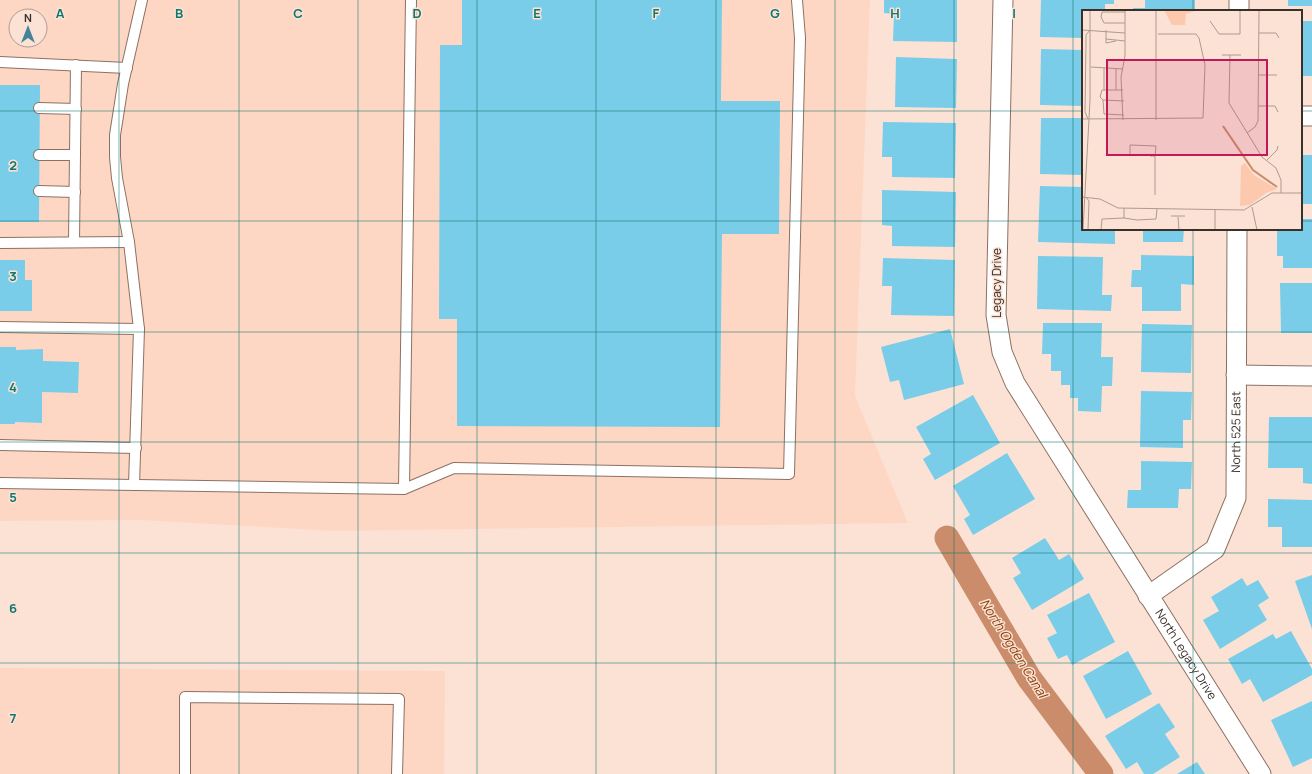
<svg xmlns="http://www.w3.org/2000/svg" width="1312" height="774" viewBox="0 0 1312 774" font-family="Manrope,sans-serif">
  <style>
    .built { fill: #fed7c4; fill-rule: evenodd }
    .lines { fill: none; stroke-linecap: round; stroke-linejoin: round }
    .canal { stroke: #cb8c6b; stroke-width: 25 }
    .building { fill: #79cde8 }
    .lane-casing { stroke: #8c7163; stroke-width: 12 }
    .street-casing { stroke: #8c7163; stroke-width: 21 }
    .lane { stroke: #fff; stroke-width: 10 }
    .street { stroke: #fff; stroke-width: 19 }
    .grid { fill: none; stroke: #0f766e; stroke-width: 1; stroke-opacity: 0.55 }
    .labels { text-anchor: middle; stroke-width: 3; stroke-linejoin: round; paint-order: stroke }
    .street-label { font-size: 12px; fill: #3b2f29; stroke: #fbe2d5 }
    .water-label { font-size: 13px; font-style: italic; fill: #893d03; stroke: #fbe2d5 }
    .inset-river { fill: none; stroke: #cb8c6b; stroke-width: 2 }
    .inset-road { fill: none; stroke: #ae9a90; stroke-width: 1 }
    .view { fill: #c2185b; fill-opacity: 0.15; stroke: #c2185b; stroke-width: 2 }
    .inset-edge { fill: none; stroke: #3b2f29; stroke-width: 2 }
    .grid-label { font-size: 13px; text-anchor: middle; font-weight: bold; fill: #0f766e; stroke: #fbe2d5; stroke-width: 3; stroke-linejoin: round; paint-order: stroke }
  </style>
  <rect width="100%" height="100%" fill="#fbe2d5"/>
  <g class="built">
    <path d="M0 0H870L855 396 908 523 334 531 140 520 0 521ZM16 16H40V40H16Z"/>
    <polygon points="0,668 445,671 444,774 0,774"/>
  </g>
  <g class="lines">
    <polyline class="canal" points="947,538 1029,678 1101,774"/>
  </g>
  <g class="building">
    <polygon points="462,0 722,0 721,101 780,101 779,234 722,234 720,427 457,426 457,319 439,319 440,45 462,45"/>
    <polygon points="884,0 957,0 957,42 893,41 894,14 884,13"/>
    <polygon points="1041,0 1114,0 1114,4 1105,4 1105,11 1083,11 1083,38 1040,37"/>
    <polygon points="1145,0 1195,0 1195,11 1133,11 1133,8 1145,8"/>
    <rect x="1288" y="0" width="24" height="6"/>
    <rect x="1301" y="21" width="11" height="55"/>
    <polygon points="1041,49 1083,50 1083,106 1040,105"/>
    <polygon points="896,57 957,59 956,108 895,107"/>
    <polygon points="0,85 40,85 39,222 0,222"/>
    <polygon points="1041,118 1083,118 1083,175 1040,174"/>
    <polygon points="883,122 956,123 955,178 892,177 892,157 882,157"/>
    <rect x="1301" y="155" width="11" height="49"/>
    <polygon points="1040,186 1083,187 1083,229 1115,229 1115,244 1038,242"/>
    <polygon points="882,190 956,192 955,247 892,246 892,226 882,225"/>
    <polygon points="1301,219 1312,219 1312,268 1283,268 1283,256 1277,256 1277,229 1301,229"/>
    <polygon points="1143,229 1184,229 1183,242 1143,242"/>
    <polygon points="1141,255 1194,256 1194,285 1181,284 1181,311 1142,311 1142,287 1131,287 1132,270 1141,270"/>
    <polygon points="1038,256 1103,257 1102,295 1112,295 1111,311 1037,309"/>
    <polygon points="883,258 955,260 954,316 891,315 892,286 882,286"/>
    <polygon points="0,260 25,260 25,280 32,280 32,311 0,311"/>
    <polygon points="1280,283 1312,283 1312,333 1281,333"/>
    <polygon points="1043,323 1102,323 1101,357 1113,357 1112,386 1102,386 1101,412 1078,411 1078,398 1070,398 1070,385 1061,385 1061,371 1051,371 1051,354 1042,354"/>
    <polygon points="1142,324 1192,325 1191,373 1141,372"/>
    <polygon points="950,329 964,384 904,400 899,380 890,382 881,347"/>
    <polygon points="0,347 16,347 16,350 43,349 43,361 79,362 78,393 42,392 42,423 15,422 15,424 0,424"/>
    <polygon points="1141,391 1192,392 1191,420 1183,420 1183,448 1140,447"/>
    <polygon points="973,395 1000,443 935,480 923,459 931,454 916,427"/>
    <polygon points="1269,417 1312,417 1312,484 1303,483 1303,468 1268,468"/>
    <polygon points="1007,453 1035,499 973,535 964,519 970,515 953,486"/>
    <polygon points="1141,461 1192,462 1191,489 1179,489 1178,508 1127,508 1128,490 1141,490"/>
    <polygon points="1268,499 1312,500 1312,547 1282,547 1282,527 1268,527"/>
    <polygon points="1045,538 1059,560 1069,554 1084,579 1032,610 1013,578 1021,573 1012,558"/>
    <polygon points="1312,575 1312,629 1295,581"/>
    <polygon points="1242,578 1247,586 1258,580 1269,598 1258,605 1267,620 1220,649 1203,620 1219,611 1211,597"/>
    <polygon points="1089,593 1115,642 1072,665 1067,655 1058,659 1047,638 1057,633 1047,615"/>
    <polygon points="1291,631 1312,669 1312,675 1263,702 1250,679 1242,684 1228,659 1273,634 1276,639"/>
    <polygon points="1128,651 1152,694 1106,719 1083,676"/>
    <polygon points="1312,701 1312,758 1293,767 1271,720"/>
    <polygon points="1159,703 1175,727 1165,734 1180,757 1153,774 1144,774 1137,762 1126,769 1105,736"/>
    <polygon points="1197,762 1205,774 1177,774"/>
  </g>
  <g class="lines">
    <g class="lane-casing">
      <g id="lane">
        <polyline points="0,62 127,68"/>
        <polyline points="39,108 76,109"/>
        <polyline points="39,155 75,155"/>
        <polyline points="39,191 75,192"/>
        <polyline points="74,242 76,65"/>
        <polyline points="0,243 129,242"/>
        <polyline points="0,327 139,329"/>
        <polyline points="0,445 136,448"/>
        <polyline points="0,483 404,489 454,468 789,474 800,38 797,0"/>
        <polyline points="134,485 139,329 129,242 117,178 115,157 115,135 123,84 142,0"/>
        <polyline points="404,489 411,0"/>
        <polyline points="185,774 185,697 399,699 397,774"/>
      </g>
    </g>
    <g class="street-casing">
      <g id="street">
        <path id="s1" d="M1003 0 996 315 1002 352 1015 383 1261 774"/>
        <polyline points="1239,11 1239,0"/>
        <polyline points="1301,116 1312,116"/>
        <polyline points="1236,375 1312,376"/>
        <path id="s2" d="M1148 596 1215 549 1236 498 1237 229"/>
      </g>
    </g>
    <use href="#lane" class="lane"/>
    <use href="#street" class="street"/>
  </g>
  <path class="grid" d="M119 0V774M239 0V774M358 0V774M477 0V774M596 0V774M716 0V774M835 0V774M954 0V774M1073 0V774M1193 0V11M0 111H1083M1301 111H1312M0 221H1083M1301 221H1312M1193 229V774M0 332H1312M0 442H1312M0 553H1312M0 663H1312"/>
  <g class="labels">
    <g class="street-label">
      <text transform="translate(997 283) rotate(-90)" y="4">Legacy Drive</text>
      <text dy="4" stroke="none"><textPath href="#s2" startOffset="203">North 525 East</textPath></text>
      <text dy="4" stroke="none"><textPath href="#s1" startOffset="707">North Legacy Drive</textPath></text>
    </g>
    <g class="water-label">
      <text transform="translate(1014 648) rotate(58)" y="5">North Ogden Canal</text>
    </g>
  </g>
  <g transform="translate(1082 10)">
    <rect width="220" height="220" fill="#fbe2d5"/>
    <path d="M82 0H116L104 4 103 15H90ZM163 153 172 165 195 179 184 183 168 195 158 196 159 156Z" fill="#fdc9ae"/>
    <path class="inset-river" d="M141 116 171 160 195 177"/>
    <path class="inset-road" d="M128 11 137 24H158V0M43 13H22L19 7 20 2H43M0 20 43 23M24 20V29L43 31M177 23H194L197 28M24 29V33L34 31M140 45H159M148 45 147 93 180 147 194 158 199 170V183M9 57 41 59M22 58V80M176 65H195M34 80V58M41 80H20L18 87 21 90 22 104 42 105M21 90 42 91M176 96H193L196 102M0 109 121 108 123 55 117 28 114 24H76M6 109 3 102 4 33V25L8 20M41 110 39 67 43 46V0M74 110V0M165 123 173 117 176 111 177 0M48 146V135L74 136 73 146M68 146H73V185M184 151 195 140 196 136M0 187 18 189 36 198 162 200 190 183H220M4 187 7 191 6 220M170 197 175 220M42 198V208L55 210 74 209 75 199M89 206H103M96 207 97 220M1 220 8 90V0M19 220 20 209 42 208M133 220V199"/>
    <path class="view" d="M25 50H185V145H25Z"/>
    <rect width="220" height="220" class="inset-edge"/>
  </g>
  <g class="grid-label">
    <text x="60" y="18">A</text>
    <text x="179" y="18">B</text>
    <text x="298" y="18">C</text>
    <text x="417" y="18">D</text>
    <text x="537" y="18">E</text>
    <text x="656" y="18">F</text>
    <text x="775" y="18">G</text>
    <text x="895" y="18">H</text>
    <text x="1014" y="18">I</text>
    <text x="13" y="170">2</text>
    <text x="13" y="281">3</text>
    <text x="13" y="392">4</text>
    <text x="13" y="502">5</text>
    <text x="13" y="613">6</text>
    <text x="13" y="723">7</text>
  </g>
  <g transform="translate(28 28)"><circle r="19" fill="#fbe2d5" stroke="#ae9a90"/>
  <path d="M0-3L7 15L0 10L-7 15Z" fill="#458498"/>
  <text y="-6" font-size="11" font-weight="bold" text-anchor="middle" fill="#3b2f29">N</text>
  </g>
</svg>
